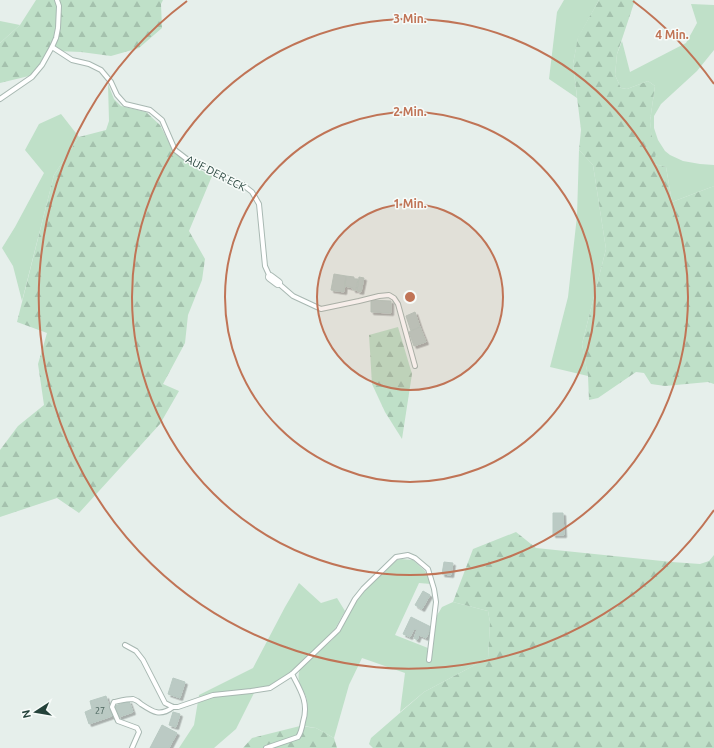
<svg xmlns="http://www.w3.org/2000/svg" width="714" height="748" viewBox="0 0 714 748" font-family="Ubuntu,sans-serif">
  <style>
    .green { fill: #bfe0c8 }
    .forest { fill: url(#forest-firs) }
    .building { fill: #bbcac4; stroke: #b8c9c2; filter: url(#shadow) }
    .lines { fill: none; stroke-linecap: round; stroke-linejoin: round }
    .lane-casing { stroke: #a8b8b2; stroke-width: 6 }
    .street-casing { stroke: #a8b8b2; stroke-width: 10 }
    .lane { stroke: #fff; stroke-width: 4 }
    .street { stroke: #fff; stroke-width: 8 }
    .ring { fill: none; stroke: #c07456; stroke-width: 2 }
    .labels { text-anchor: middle; stroke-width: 3; stroke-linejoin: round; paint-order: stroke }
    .number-label { font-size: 9px; fill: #4a645c }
    .street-label { font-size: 11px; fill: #24423a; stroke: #f7fbf9 }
    .centre { fill: #c07456; stroke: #f7fbf9; stroke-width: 2 }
    .ring-label { font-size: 12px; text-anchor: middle; font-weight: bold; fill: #c07456; stroke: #f7fbf9; stroke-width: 3; stroke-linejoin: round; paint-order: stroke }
  </style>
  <defs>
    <pattern id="forest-firs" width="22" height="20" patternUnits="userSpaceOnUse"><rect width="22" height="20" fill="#bfe0c8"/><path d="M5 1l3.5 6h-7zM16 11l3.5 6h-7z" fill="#a4c1ad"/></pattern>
    <filter id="shadow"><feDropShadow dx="2.5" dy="2.5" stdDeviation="0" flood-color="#0004"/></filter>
  </defs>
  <rect width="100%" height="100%" fill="#e6efeb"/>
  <g class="green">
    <polygon points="564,0 599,0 578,38 573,64 577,98 549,79 557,12"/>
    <polygon points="691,4 714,5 714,50 697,71 661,104 654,116 654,128 658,140 665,151 670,155 683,161 700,164 714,165 714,186 672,202 666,167 654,164 650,121 655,86 648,81 627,89 621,88 615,75 617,54 622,41 630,72 686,43 697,23"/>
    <polygon points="0,21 20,25 0,43"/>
    <polygon points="61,114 79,137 54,175 22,301 13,266 2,248 15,227 44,173 25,150 39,124"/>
    <polygon points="579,150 593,165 606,249 582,344 588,376 550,367 568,297 577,216"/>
    <path d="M401 559 413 560 425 571 431 584 419 583 395 635 428 648 436 617 442 607 453 602 488 611 490 622 488 658 424 692 400 712 405 673 362 658 349 685 334 738 316 728 304 726C306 717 308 709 307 700 304 687 295 684 300 669L333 639 340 630 355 603 364 591 397 560Z"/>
    <polygon points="299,583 321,603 337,598 345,611 335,629 290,673 274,684 254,693 236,729 214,748 179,748 194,725 199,695 253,668 285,607"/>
  </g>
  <g class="forest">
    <polygon points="36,0 163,0 161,4 162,28 139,48 111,56 81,52 57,51 50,49 33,75 0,83 0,43 20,25"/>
    <polygon points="599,0 635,0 617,54 615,75 621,88 627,89 648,81 655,86 650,121 652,137 656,152 654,164 666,167 672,202 714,186 714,384 708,382 665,386 651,384 644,373 636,372 598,398 589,400 588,376 582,344 606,249 593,165 579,150 581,130 573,64 578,37"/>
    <polygon points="108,84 114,99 121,106 146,112 160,125 174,152 187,163 212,176 189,231 205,259 202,280 188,315 185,343 163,384 179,391 160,424 79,513 57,498 0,517 0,450 18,426 44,405 38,364 47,333 17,322 54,175 79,137 106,130 109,121"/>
    <polygon points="398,327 412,374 402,439 385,412 372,384 369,335"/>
    <polygon points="516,532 536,548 672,562 700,564 709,561 714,555 714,748 373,748 369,744 371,738 424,692 488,658 490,622 488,611 453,602 473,549"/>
    <polygon points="300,726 316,728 334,738 337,748 243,748 252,738"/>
  </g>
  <g class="building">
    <polygon points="334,274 346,276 344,292 331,290"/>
    <polygon points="346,276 354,277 354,279 358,279 356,290 353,290 353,288 345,286"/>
    <polygon points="359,277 364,278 361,292 357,291"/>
    <polygon points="371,300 391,301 391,313 371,312"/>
    <polygon points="415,312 420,327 411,331 406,316"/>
    <polygon points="420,327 426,342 414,346 409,332"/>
    <polygon points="553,513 563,513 564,535 553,535"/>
    <polygon points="444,562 453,563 451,575 442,574"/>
    <polygon points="423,591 430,595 422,609 415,605"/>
    <polygon points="411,617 431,627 426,638 419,635 417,640 414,638 417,630 414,629 410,637 403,634"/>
    <polygon points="173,678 185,682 180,698 168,694"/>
    <polygon points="106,696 112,716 89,724 85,712 92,709 90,701"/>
    <polygon points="129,701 133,712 119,717 115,706"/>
    <polygon points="173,712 180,714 176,727 169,725"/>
    <polygon points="162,725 177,733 169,748 150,748"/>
  </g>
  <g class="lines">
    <g class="lane-casing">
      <g id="lane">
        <polyline points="52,47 72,60 89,64 101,70 111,82 117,95 125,104 150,110 162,120 175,150 188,160 243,185 252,192 259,204 265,266 270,277"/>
        <polyline points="0,99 32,77 42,65 52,47 56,38 58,28 59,6 57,0"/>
        <polyline points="278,283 293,296 321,309 359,301 379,296 389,295 394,298 398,304 415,366"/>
        <polyline points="125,645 136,651 143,660 165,703 173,707 178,707 213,695 251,691 270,688 292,674"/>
        <path d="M132 748 139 732 137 728 118 721 112 707 114 702C119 701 127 699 133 699 136 700 139 702 141 704 153 712 160 717 173 707"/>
        <path d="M266 748 298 737C301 733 302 728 303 722 309 703 301 691 292 674L338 630 355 599 363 589 396 557 408 555 415 558 428 569 434 589 436 602 429 660"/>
      </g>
    </g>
    <g class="street-casing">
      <polyline id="street" points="270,277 278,283"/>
    </g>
    <use href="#lane" class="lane"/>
    <use href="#street" class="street"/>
  </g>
  <circle cx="410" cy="297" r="93" fill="#c07456" fill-opacity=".12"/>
  <g class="ring">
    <circle cx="410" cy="297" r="93"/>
    <circle cx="410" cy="297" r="185"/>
    <circle cx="410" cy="297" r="278"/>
    <path d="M714 510A371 371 0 1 1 187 1M633 1A371 371 0 0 1 714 84"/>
  </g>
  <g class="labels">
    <g class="number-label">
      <text x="100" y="714">27</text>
    </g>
    <g class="street-label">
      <text transform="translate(216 173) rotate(27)" y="4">AUF DER ECK</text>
    </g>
  </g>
  <circle cx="410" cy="297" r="6" class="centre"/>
  <g class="ring-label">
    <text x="410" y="23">3 Min.</text>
    <text x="672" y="39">4 Min.</text>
    <text x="410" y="116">2 Min.</text>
    <text x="410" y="208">1 Min.</text>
  </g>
  <g transform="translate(36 712) rotate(258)" stroke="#f7fbf9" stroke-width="3" paint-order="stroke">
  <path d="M0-3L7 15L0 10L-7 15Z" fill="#24423a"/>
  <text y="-6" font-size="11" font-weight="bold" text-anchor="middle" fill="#24423a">N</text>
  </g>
</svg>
